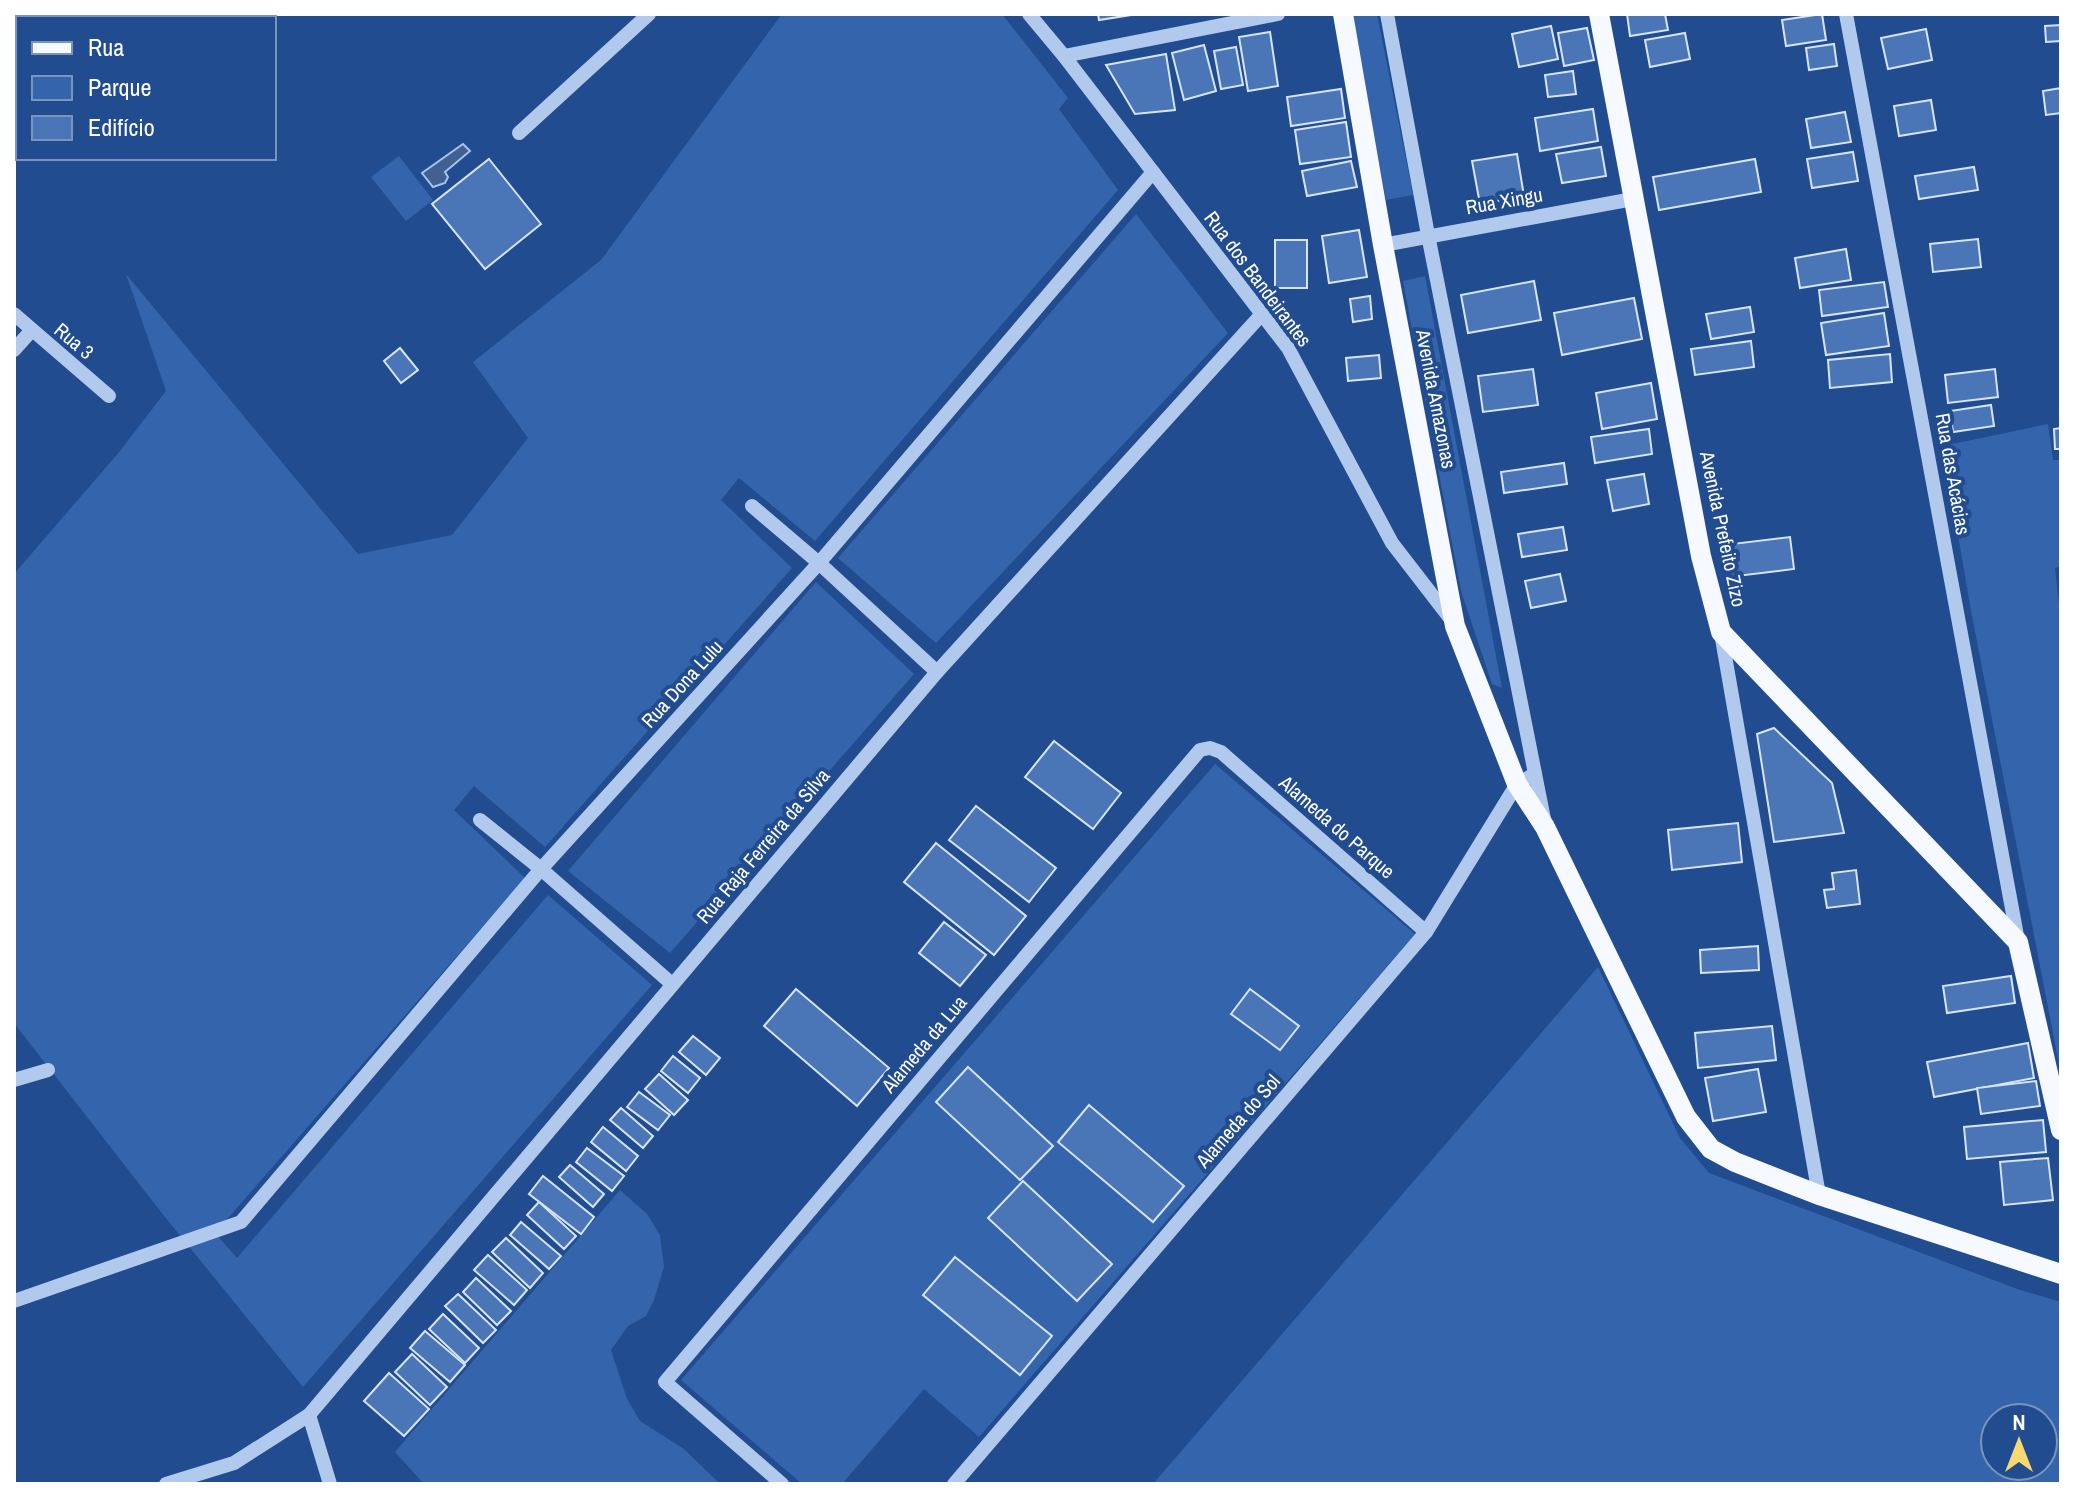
<svg xmlns="http://www.w3.org/2000/svg" width="2075" height="1498" viewBox="0 0 2075 1498" font-family="'Archivo Narrow',sans-serif">
  <style>
    .green { fill: #3465ac; fill-rule: evenodd }
    .water { fill: #426091; stroke: #a4c3ee; stroke-width: 2 }
    .building { fill: #4a75b6; stroke: #d6e4f9; stroke-width: 2 }
    .lines { fill: none; stroke-linecap: round; stroke-linejoin: round }
    .minor { stroke: #b0c9ec; stroke-width: 14 }
    .major { stroke: #f6f9ff; stroke-width: 20 }
    .labels { text-anchor: middle; stroke-width: 8; stroke-linejoin: round; paint-order: stroke }
    .street-label { font-size: 20px; fill: #fff; stroke: #214c8f }
  </style>
  <rect width="100%" height="100%" fill="#214c8f"/>
  <g class="green">
    <polygon points="782,14 1002,14 1068,98 1059,109 1118,190 815,541 739,478 721,500 792,568 545,847 474,786 454,810 525,878 215,1233 237,1258 548,895 652,985 303,1387 161,1212 14,1023 14,574 120,451 166,391 126,274 358,554 452,535 528,438 473,362 601,260"/>
    <polygon points="1351,14 1377,14 1413,195 1386,200"/>
    <polygon points="399,156 433,200 406,221 371,177"/>
    <polygon points="1136,214 1228,333 936,643 838,558"/>
    <polygon points="1425,276 1502,688 1492,684 1461,591 1403,281"/>
    <polygon points="2048,424 2053,460 2061,460 2061,566 2055,568 2061,622 2061,1074 1971,611 1943,446"/>
    <polygon points="816,582 914,674 670,953 568,871"/>
    <path d="M1215 764 1415 934 979 1437 924 1389 842 1484H802L681 1380ZM1250 989 1299 1026 1280 1050 1232 1014ZM968 1068 1052 1145 1020 1180 936 1102ZM1089 1106 1184 1186 1153 1222 1059 1142ZM1023 1181 1112 1264 1077 1301 988 1219ZM955 1257 1052 1336 1020 1375 923 1296Z"/>
    <path d="M1598 967 1680 1138 1709 1173 2020 1290 2061 1302V1484H1153ZM1995 1418H2043V1466H1995Z"/>
    <polygon points="620,1190 647,1214 660,1235 664,1267 654,1300 646,1316 628,1326 611,1350 627,1399 640,1421 684,1449 720,1484 424,1484 395,1452"/>
  </g>
  <polygon class="water" points="463,144 470,151 445,172 448,177 445,183 433,187 422,173"/>
  <g class="building">
    <polygon points="1098,14 1130,14 1131,15 1099,20"/>
    <polygon points="1627,14 1665,14 1668,30 1630,36"/>
    <polygon points="1822,14 1826,40 1786,46 1782,20"/>
    <polygon points="2061,25 2061,41 2046,42 2045,26"/>
    <polygon points="1551,26 1558,59 1519,67 1512,34"/>
    <polygon points="1587,28 1594,60 1564,66 1558,33"/>
    <polygon points="1926,29 1932,60 1888,69 1881,38"/>
    <polygon points="1270,32 1278,86 1248,91 1239,37"/>
    <polygon points="1685,33 1690,59 1650,67 1645,40"/>
    <polygon points="1834,44 1837,66 1809,70 1806,48"/>
    <polygon points="1204,45 1216,91 1184,100 1172,53"/>
    <polygon points="1236,47 1243,85 1221,89 1214,51"/>
    <polygon points="1166,54 1175,110 1135,114 1106,65"/>
    <polygon points="1573,71 1576,94 1548,97 1545,75"/>
    <polygon points="2061,88 2061,113 2046,115 2043,91"/>
    <polygon points="1341,89 1345,118 1291,126 1287,97"/>
    <polygon points="1931,100 1936,130 1899,136 1894,106"/>
    <polygon points="1593,109 1598,141 1540,151 1535,118"/>
    <polygon points="1845,112 1851,142 1811,148 1806,119"/>
    <polygon points="1346,122 1351,157 1300,164 1295,130"/>
    <polygon points="1601,147 1606,176 1562,183 1556,154"/>
    <polygon points="1853,152 1858,181 1812,188 1807,159"/>
    <polygon points="1517,154 1524,196 1480,204 1472,161"/>
    <polygon points="489,159 541,224 485,269 432,204"/>
    <polygon points="1755,159 1761,192 1659,210 1653,177"/>
    <polygon points="1351,161 1357,187 1307,196 1302,171"/>
    <polygon points="1974,167 1978,190 1919,199 1915,176"/>
    <polygon points="1359,230 1367,277 1329,283 1322,236"/>
    <polygon points="1978,239 1981,267 1933,272 1930,244"/>
    <rect x="1275" y="240" width="32" height="48"/>
    <polygon points="1846,249 1851,280 1800,288 1795,258"/>
    <polygon points="1534,281 1541,320 1468,333 1461,295"/>
    <polygon points="1884,282 1888,307 1822,316 1819,290"/>
    <polygon points="1370,296 1372,319 1353,322 1350,299"/>
    <polygon points="1634,298 1642,339 1562,355 1554,313"/>
    <polygon points="1750,307 1754,332 1711,339 1706,314"/>
    <polygon points="1884,313 1889,346 1826,355 1821,323"/>
    <polygon points="1751,341 1754,367 1695,375 1691,349"/>
    <polygon points="400,348 418,370 401,383 384,361"/>
    <polygon points="1890,354 1892,382 1830,388 1828,360"/>
    <polygon points="1379,355 1381,378 1348,381 1346,358"/>
    <polygon points="1533,369 1538,405 1483,412 1478,376"/>
    <polygon points="1995,369 1998,397 1948,403 1945,375"/>
    <polygon points="1651,383 1657,419 1602,429 1596,393"/>
    <polygon points="1991,405 1994,426 1953,432 1950,411"/>
    <polygon points="2061,428 2061,449 2055,449 2054,429"/>
    <polygon points="1649,429 1652,454 1595,463 1591,437"/>
    <polygon points="1564,463 1567,484 1504,493 1501,472"/>
    <polygon points="1644,474 1649,504 1613,511 1607,480"/>
    <polygon points="1563,527 1567,550 1522,557 1518,534"/>
    <polygon points="1790,537 1794,569 1729,577 1724,545"/>
    <polygon points="1560,574 1566,601 1531,608 1525,581"/>
    <polygon points="1774,728 1832,783 1844,833 1774,842 1757,734"/>
    <polygon points="1054,741 1121,793 1093,829 1025,777"/>
    <polygon points="976,806 1056,868 1029,902 949,840"/>
    <polygon points="1738,823 1742,862 1672,870 1668,830"/>
    <polygon points="936,843 1026,916 994,955 904,882"/>
    <polygon points="1856,870 1860,904 1827,908 1824,890 1834,889 1832,873"/>
    <polygon points="944,922 986,955 960,986 919,953"/>
    <polygon points="1758,946 1759,970 1701,973 1700,950"/>
    <polygon points="2011,976 2015,1003 1947,1013 1943,986"/>
    <polygon points="796,989 889,1068 857,1106 764,1026"/>
    <polygon points="1250,989 1299,1026 1280,1050 1231,1014"/>
    <polygon points="1772,1026 1776,1060 1698,1068 1695,1033"/>
    <polygon points="693,1036 720,1058 706,1075 679,1052"/>
    <polygon points="2028,1043 2034,1078 1934,1097 1927,1062"/>
    <polygon points="673,1056 700,1078 688,1093 661,1071"/>
    <polygon points="968,1067 1053,1146 1020,1180 936,1102"/>
    <polygon points="1758,1069 1766,1112 1713,1121 1705,1078"/>
    <polygon points="659,1074 688,1100 674,1115 645,1089"/>
    <polygon points="2036,1081 2040,1106 1981,1114 1977,1088"/>
    <polygon points="639,1092 670,1115 658,1130 627,1107"/>
    <polygon points="1089,1105 1184,1186 1153,1222 1058,1142"/>
    <polygon points="621,1108 653,1136 643,1148 610,1120"/>
    <polygon points="2043,1120 2046,1152 1967,1159 1964,1127"/>
    <polygon points="603,1127 638,1156 626,1171 591,1142"/>
    <polygon points="587,1148 624,1176 612,1191 576,1162"/>
    <polygon points="2048,1158 2053,1200 2004,1205 2000,1162"/>
    <polygon points="570,1165 604,1194 593,1207 559,1177"/>
    <polygon points="543,1176 594,1217 581,1234 529,1194"/>
    <polygon points="1023,1181 1112,1264 1077,1301 988,1218"/>
    <polygon points="539,1202 576,1236 564,1249 527,1215"/>
    <polygon points="521,1222 561,1256 549,1269 510,1235"/>
    <polygon points="506,1238 543,1273 530,1288 492,1252"/>
    <polygon points="488,1255 527,1290 514,1305 474,1270"/>
    <polygon points="955,1257 1052,1336 1020,1375 923,1295"/>
    <polygon points="476,1278 511,1311 497,1325 463,1292"/>
    <polygon points="458,1294 496,1330 483,1343 445,1306"/>
    <polygon points="443,1314 479,1348 465,1363 429,1329"/>
    <polygon points="425,1331 465,1365 450,1382 410,1348"/>
    <polygon points="412,1354 447,1387 430,1405 395,1372"/>
    <polygon points="389,1373 429,1409 404,1436 364,1401"/>
  </g>
  <g class="lines">
    <g class="minor">
      <polyline points="1029,14 1064,56 1288,348 1392,543 1453,622"/>
      <polyline points="1387,14 1428,235 1544,819"/>
      <polyline points="1846,14 2018,941"/>
      <polyline points="30,18 33,14"/>
      <polyline points="14,36 18,31"/>
      <polyline points="1064,56 1278,14"/>
      <polyline points="519,133 649,14"/>
      <polyline points="1383,245 1633,199"/>
      <polyline points="14,314 109,396"/>
      <polyline points="14,350 31,331"/>
      <polyline points="752,506 819,563 937,672"/>
      <polyline points="1721,633 1819,1195"/>
      <polyline points="480,820 541,869 672,984"/>
      <polyline points="14,1080 48,1070"/>
      <polyline points="14,1301 241,1222 541,869 819,563 1153,172"/>
      <polyline points="309,1415 330,1484"/>
      <polyline points="166,1484 234,1463 309,1415 937,672 1262,314"/>
      <polyline points="782,1484 665,1382 1200,750 1210,748 1221,752 1426,932"/>
      <polyline points="954,1484 1426,932 1517,784 1535,774"/>
    </g>
    <g class="major">
      <polyline points="1343,14 1383,245 1455,626 1517,784 1545,827 1686,1117 1711,1149 1735,1162 1819,1195 2061,1274"/>
      <polyline points="1599,14 1701,556 1721,632 2018,942 2061,1130"/>
    </g>
  </g>
  <g class="labels">
    <g class="street-label">
      <text transform="translate(1504 201) rotate(-10)" y="7">Rua Xingu</text>
      <text transform="translate(1258 279) rotate(53)" y="7">Rua dos Bandeirantes</text>
      <text transform="translate(74 341) rotate(40)" y="7">Rua 3</text>
      <text transform="translate(1436 399) rotate(79)" y="7">Avenida Amazonas</text>
      <text transform="translate(1953 474) rotate(80)" y="7">Rua das Acácias</text>
      <text transform="translate(1723 529) rotate(78)" y="7">Avenida Prefeito Zizo</text>
      <text transform="translate(682 684) rotate(-48)" y="7">Rua Dona Lulu</text>
      <text transform="translate(1337 827) rotate(41)" y="7">Alameda do Parque</text>
      <text transform="translate(763 846) rotate(-50)" y="7">Rua Raja Ferreira da Silva</text>
      <text transform="translate(924 1044) rotate(-50)" y="7">Alameda da Lua</text>
      <text transform="translate(1238 1121) rotate(-49)" y="7">Alameda do Sol</text>
    </g>
  </g>
  <rect width="2075" height="1498" fill="none" stroke="#ffffff" stroke-width="32"/>
  <rect x="16" y="16" width="260" height="144" fill="#214c8f" stroke="#7a94bc" stroke-width="2"/>
  <rect x="32" y="42" width="40" height="12" fill="#f6f9ff" stroke="#7a94bc" stroke-width="2"/>
  <text x="88" y="56" font-size="24" fill="#ffffff">Rua</text>
  <rect x="32" y="76" width="40" height="24" fill="#3465ac" stroke="#7a94bc" stroke-width="2"/>
  <text x="88" y="96" font-size="24" fill="#ffffff">Parque</text>
  <rect x="32" y="116" width="40" height="24" fill="#4a75b6" stroke="#7a94bc" stroke-width="2"/>
  <text x="88" y="136" font-size="24" fill="#ffffff">Edifício</text>
  <g transform="translate(2019 1442)"><circle r="38" fill="#214c8f" stroke="#7a94bc" stroke-width="2"/>
  <path d="M0-6L14 30L0 20L-14 30Z" fill="#f9d872"/>
  <text y="-12" font-size="22" font-weight="bold" text-anchor="middle" fill="#ffffff">N</text>
  </g>
</svg>
